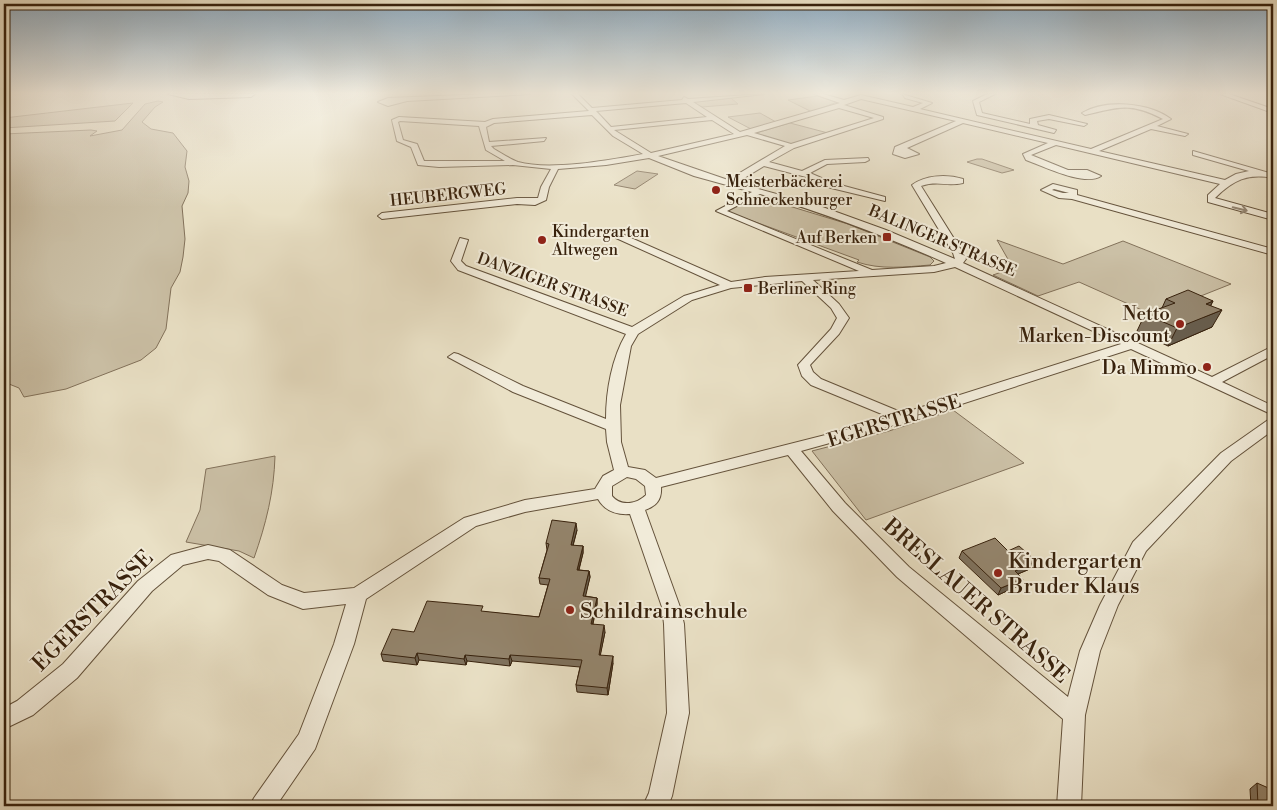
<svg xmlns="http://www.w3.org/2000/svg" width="1277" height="810" viewBox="0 0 1277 810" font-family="'Libre Bodoni',serif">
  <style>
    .green { fill: #cbc0a6; stroke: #82715a }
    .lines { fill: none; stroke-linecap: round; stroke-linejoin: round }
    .street-casing { stroke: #64523b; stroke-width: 2 }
    .secondary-casing { stroke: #38220d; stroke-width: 2 }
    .street { fill: #f1ebd9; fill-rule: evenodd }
    .secondary { fill: #f1ebd9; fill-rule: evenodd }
    .wall { fill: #7f725e; stroke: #38220d }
    .shaded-wall { fill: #685d4c; stroke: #38220d }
    .building { fill: #94856d; stroke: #38220d }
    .oneway { stroke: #948673 }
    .poi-dot { fill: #8f2418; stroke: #f1ebd9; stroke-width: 2 }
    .labels { text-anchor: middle; stroke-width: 4; stroke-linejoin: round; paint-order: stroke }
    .far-poi-label { font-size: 16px; fill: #38220d; stroke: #f1ebd9; text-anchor: start }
    .far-street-label { font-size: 16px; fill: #38220d; stroke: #f1ebd9 }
    .poi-label { font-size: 19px; fill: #38220d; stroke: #f1ebd9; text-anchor: end }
    .street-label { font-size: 19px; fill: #38220d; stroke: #f1ebd9 }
    .near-poi-label { font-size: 22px; fill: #38220d; stroke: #f1ebd9; text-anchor: start }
    .near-street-label { font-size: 22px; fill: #38220d; stroke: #f1ebd9 }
  </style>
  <rect width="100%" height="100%" fill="#e9e0c5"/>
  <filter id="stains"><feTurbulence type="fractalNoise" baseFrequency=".004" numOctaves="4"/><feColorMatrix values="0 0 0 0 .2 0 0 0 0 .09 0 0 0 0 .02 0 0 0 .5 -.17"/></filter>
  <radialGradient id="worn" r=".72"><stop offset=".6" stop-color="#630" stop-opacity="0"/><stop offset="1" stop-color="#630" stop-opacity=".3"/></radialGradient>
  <g class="green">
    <polygon points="818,96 837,102 812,112 788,100"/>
    <polygon points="731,98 738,104 702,107 690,102"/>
    <polygon points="158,101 163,102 155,107 142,122 151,129 173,133 187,151 185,167 189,181 188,193 182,206 185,239 183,257 180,272 171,288 166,329 156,348 141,360 66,389 24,397 19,388 4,382 4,134 91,130 97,131 90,136 122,130 145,104"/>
    <polygon points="133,103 115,121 4,128 4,118"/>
    <polygon points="760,113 776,122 751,129 728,117"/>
    <polygon points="790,123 828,133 794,146 756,133"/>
    <polygon points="977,159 982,159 1014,170 1002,173 967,162"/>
    <polygon points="637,171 658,174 635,189 614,185"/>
    <path d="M755 198H763L848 224 930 257 934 261 930 265C905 267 881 270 857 262L859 260 728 212 727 209Z"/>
    <polygon points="997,240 1063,264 1123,241 1231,284 1153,315 1079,282 1038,296 993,275 1013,268"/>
    <polygon points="953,410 1024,463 866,520 812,451 889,431"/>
    <path d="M275 456C274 492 266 524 254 558L239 551 186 542 200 510 206 469Z"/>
  </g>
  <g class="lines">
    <g class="street-casing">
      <g id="street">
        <polygon points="487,94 530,94 407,101 388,106 378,102 388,98"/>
        <path d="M572 94H578L592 108 682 100 684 97 688 99 764 94 693 102 740 132 840 103 814 94H823L844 100 861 95 913 107 923 103 905 98 902 94 932 103 920 109 1091 149 1163 119C1129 102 1120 107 1085 115L1082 113C1105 99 1149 102 1171 119L1157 126 1188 134 1185 136 1151 129 1099 151 1225 180 1236 174 1249 171 1193 155V151L1273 174V178C1248 173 1233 180 1215 198L1273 214V220L1208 202V195L1220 184 1056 145 1031 155 1068 170H1087L1101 176C1085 187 1043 166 1026 160L1023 154 1048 143 963 123 907 148 919 154 905 158 893 154 895 147 956 121 861 99 844 105 883 117V119L794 148 769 162 802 171 825 160 868 158 869 160 865 162 827 164 810 173 833 183 885 197V201L827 187 810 178 764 166 736 183 817 205 886 230 955 259 953 253 912 185C925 175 947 174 963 179V183C945 187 939 180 921 186L963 253 966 259 963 263 1212 377 1273 346V355L1222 382 1273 406V415L1131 349 909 421 801 451 845 503 909 567 1068 697 1080 651 1100 605 1133 542 1221 453 1268 420 1273 419V430L1231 461 1146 551 1118 605 1100 651 1085 715 1081 806H1057L1063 719 897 577 833 511 788 455 661 487C662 500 656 506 645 510L680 607 684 624 689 713 672 796 668 806H643L649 793 667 713 664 624 662 607 630 514C616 515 605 511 598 499L525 512 476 526 366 599 354 644 315 749 276 806H250L254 798 299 734 334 644 346 604 303 609 268 595 219 561 208 559 183 565 152 591 77 678 33 715 4 729V708L17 701 63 664 138 581 171 555 208 545 230 550 282 585 304 593 354 588 464 518 525 500 595 489 603 476 614 470 607 442 606 429 513 392 448 357 454 353 458 354 523 386 606 419C606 390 612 358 626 334L458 270 451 261 460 238 468 240 461 261 466 266 632 327 684 296 720 285 616 238V234H622L731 282 765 277 859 271 716 211 752 192 694 176 649 158 606 165 558 169 549 187 546 200 535 205 517 204 382 219 378 216 382 213 517 198H538L541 187 551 169 513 165 439 167 418 165 411 147 397 141 392 120 399 117 485 122 493 119 589 111ZM686 103 707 117 611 127 596 111ZM839 108 874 118 791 144 754 133ZM592 115 613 136 643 154C610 160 550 171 518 162 510 159 501 153 494 149L491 146 544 141 546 138 489 142 486 127 494 123ZM712 120 734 134 651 153 614 130ZM400 121 479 126 486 150 505 161H424L417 144 403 140 398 122ZM747 135 785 146 728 180 658 156ZM760 194C824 213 885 236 946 263L934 266 872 270 727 211ZM955 267 1121 344 903 413 821 379 813 372 810 365 839 334 849 318 839 304 813 280 934 272ZM802 281 831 308 837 318 831 329 798 365 802 376 811 385 889 417 849 429 656 478 645 470 628 467 621 442 620 405 631 346 638 334 692 300 731 288ZM627 477 636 479 645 486 646 495C637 504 621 507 612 496V486Z"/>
        <polygon points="987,94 995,94 979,102 982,113 1030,124 1030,119 1049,115 1087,124 1084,126 1049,119 1037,121 1038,125 1056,130 1054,133 977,115 973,101"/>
        <polygon points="1220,94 1229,94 1273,109 1273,113"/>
        <path d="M1053 184 1077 190V195L1273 249V255L1072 199 1059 198 1041 190ZM1054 189 1069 193H1063L1052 190Z"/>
      </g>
    </g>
    <g class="secondary-casing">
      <polygon id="secondary" points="168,94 255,94 251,97 189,99"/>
    </g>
    <use href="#street" class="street"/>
    <use href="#secondary" class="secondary"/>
  </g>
  <g class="wall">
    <polygon points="1166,299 1213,301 1211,305 1212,327 1168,346 1137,331 1145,314 1162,308"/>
    <polygon points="577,530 573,546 583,546 583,553 579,570 589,571 590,577 585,596 597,598 597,604 593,624 605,632 600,655 613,663 608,695 577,692 576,685 580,667 512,661 510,666 467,661 466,665 419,660 417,665 383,661 381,654 414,632 484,612 539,617 548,585 540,584 539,578 547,550 546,543"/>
    <polygon points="962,551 1008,551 1036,561 1032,568 1018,574 1020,585 998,595 959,558"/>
    <polygon points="1257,783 1273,806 1251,806 1250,789"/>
  </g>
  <g class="shaded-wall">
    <polygon points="1213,301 1204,317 1222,310 1212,327 1168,346 1177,328 1206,304"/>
    <polygon points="576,523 577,530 571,552 571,545"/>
    <polygon points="583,546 583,553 577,576 577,570"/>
    <polygon points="1036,561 1032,568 1011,577 1015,571"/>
    <polygon points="589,571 590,577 584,603 583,596"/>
    <polygon points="1023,579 1020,585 998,595 1001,588"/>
    <polygon points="597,598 597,604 591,631 591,624"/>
    <polygon points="604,625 605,632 599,662 599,655"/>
    <polygon points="417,653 419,660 417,665 415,658"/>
    <polygon points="465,655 467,661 466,665 464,659"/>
    <polygon points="510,655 512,661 510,666 509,659"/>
    <polygon points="613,656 613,663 608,695 607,688"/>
  </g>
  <g class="building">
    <polygon points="1188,290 1213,301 1206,304 1222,310 1177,328 1145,314 1175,303 1166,299"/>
    <polygon points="552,520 576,523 571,545 583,546 577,570 589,571 583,596 597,598 591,624 604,625 599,655 613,656 607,688 576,685 582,660 510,655 509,659 465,655 464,659 417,653 415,658 381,654 392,629 414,632 427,601 483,606 481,611 539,617 550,579 539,578 549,544 546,543"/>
    <polygon points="995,538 1008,551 1019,546 1036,561 1015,571 1023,579 1001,588 962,551"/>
    <polygon points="1257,783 1273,790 1273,806 1258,806"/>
    <polygon points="473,802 479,806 470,806"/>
  </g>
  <defs><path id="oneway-shaft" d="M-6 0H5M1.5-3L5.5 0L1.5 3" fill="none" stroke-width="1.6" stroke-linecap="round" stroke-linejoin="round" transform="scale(1.25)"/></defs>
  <use class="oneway" href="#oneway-shaft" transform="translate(1240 209) rotate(14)"/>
  <linearGradient id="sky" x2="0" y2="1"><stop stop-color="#90acc1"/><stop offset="0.45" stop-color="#f5f1e5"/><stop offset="1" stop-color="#f5f1e5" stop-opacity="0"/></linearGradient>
  <rect width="1277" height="207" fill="url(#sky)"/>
  <g class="poi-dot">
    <circle cx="716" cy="190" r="5"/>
    <rect x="882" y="232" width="10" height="10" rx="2.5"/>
    <circle cx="542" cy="240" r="5"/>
    <rect x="743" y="283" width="10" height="10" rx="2.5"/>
    <circle cx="1180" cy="324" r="5"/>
    <circle cx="1207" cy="367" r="5"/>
    <circle cx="998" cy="573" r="5"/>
    <circle cx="570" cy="610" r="5"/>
  </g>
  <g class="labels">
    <g class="far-poi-label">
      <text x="726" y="187">Meisterbäckerei<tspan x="726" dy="18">Schneckenburger</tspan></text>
      <text x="552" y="237">Kindergarten<tspan x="552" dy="18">Altwegen</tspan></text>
      <text x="877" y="243" text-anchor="end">Auf Berken</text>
      <text x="758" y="294">Berliner Ring</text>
    </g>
    <g class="far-street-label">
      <text transform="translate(448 194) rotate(-6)" y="6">HEUBERGWEG</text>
      <text transform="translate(943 240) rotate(23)" y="6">BALINGER STRASSE</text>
      <text transform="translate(553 284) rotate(20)" y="6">DANZIGER STRASSE</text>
    </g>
    <g class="poi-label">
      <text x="1170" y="320">Netto<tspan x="1170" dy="22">Marken-Discount</tspan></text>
      <text x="1197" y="374">Da Mimmo</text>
    </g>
    <g class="street-label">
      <text transform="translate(894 420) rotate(-17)" y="7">EGERSTRASSE</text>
    </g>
    <g class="near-poi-label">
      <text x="1008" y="568">Kindergarten<tspan x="1008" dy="25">Bruder Klaus</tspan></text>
      <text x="580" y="618">Schildrainschule</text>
    </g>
    <g class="near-street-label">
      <text transform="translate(977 600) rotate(41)" y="8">BRESLAUER STRASSE</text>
      <text transform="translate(92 610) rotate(-45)" y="8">EGERSTRASSE</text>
    </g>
  </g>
  <rect width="1277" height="810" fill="none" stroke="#e9e0c5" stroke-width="20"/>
  <rect x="5" y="5" width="1267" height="800" fill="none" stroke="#38220d" stroke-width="2.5"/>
  <rect x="10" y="10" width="1257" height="790" fill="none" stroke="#38220d"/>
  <rect width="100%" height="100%" filter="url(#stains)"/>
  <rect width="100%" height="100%" fill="url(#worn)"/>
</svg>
